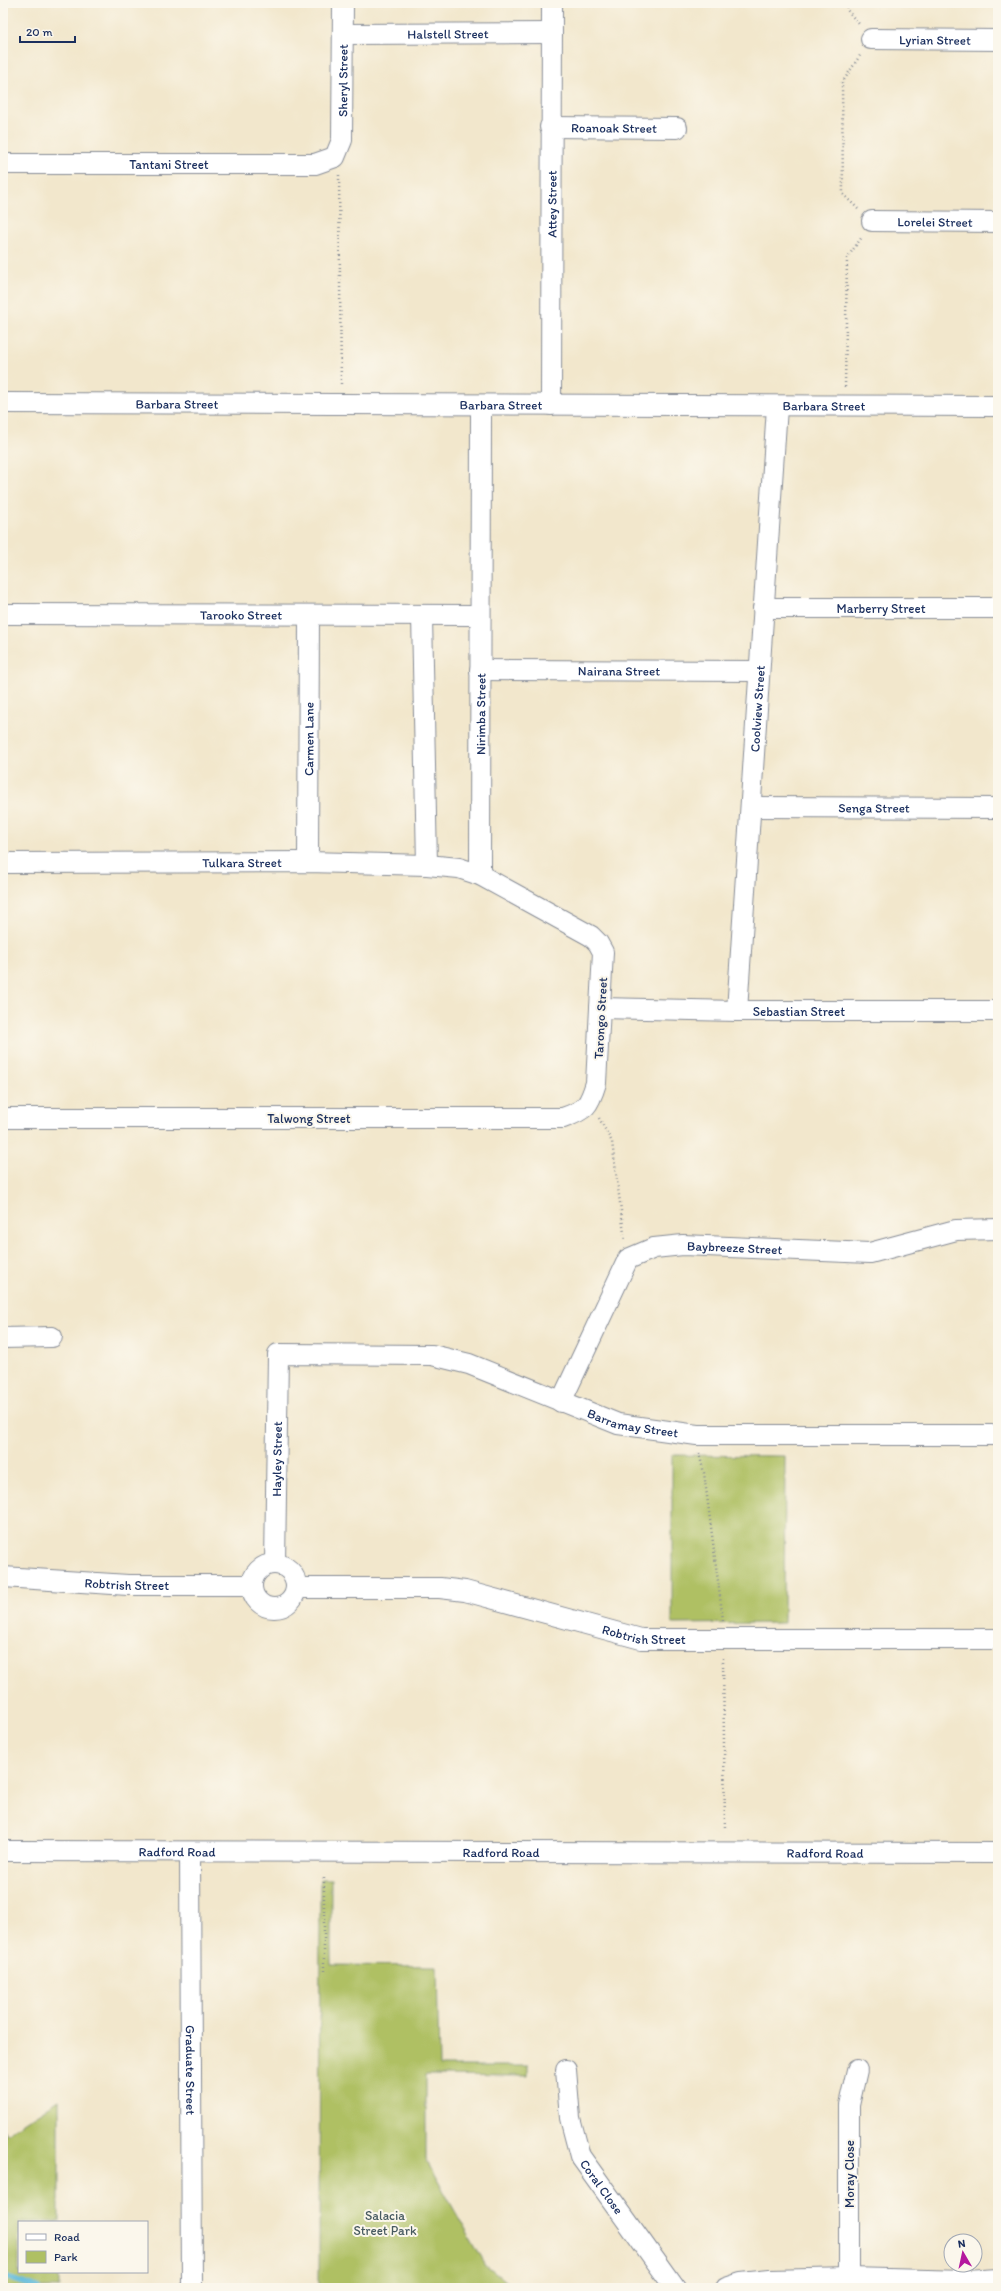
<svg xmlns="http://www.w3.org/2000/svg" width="1001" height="2291" viewBox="0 0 1001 2291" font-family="Itim,sans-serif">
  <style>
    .green { fill: #afc063; stroke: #657860 }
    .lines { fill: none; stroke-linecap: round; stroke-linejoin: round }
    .stream { stroke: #5dbadb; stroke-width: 5.5 }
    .minor-casing { stroke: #868b95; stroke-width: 22 }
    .path { stroke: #868b95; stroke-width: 2.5; stroke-dasharray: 1 3; stroke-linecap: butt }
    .minor { stroke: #fff; stroke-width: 20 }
    .labels { text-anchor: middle; stroke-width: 4; stroke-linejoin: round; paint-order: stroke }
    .street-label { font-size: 13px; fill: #1b2f5e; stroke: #fbf7ec }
    .park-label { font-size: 13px; fill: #475a60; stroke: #fbf7ec }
  </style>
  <rect width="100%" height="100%" fill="#fbf7ec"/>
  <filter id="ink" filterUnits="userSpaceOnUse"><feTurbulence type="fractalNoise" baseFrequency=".025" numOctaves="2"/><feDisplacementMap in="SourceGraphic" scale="8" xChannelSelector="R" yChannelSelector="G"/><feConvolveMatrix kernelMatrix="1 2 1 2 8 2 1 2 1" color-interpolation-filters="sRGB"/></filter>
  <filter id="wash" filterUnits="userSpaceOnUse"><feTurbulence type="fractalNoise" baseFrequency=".012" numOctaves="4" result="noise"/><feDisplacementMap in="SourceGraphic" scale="16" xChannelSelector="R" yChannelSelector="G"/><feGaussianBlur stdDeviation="0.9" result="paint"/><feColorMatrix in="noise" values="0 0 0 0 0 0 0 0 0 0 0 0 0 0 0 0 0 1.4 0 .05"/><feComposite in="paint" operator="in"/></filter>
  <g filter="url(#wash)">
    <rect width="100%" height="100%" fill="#f2e7cc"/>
    <g class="green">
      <polygon points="672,1455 785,1456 784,1623 672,1624"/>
      <polygon points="320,1879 331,1879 331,1965 437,1966 439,2066 528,2066 528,2076 426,2075 426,2160 486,2266 514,2288 319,2288"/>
      <polygon points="59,2100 59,2222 19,2222 19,2272 59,2272 59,2288 3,2288 3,2130 6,2134"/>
    </g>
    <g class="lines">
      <polyline class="stream" points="3,2271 8,2278 38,2288"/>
    </g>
  </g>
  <g filter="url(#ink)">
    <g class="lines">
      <g class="minor-casing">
        <g id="minor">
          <path id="s1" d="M344 34 552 33"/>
          <path id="s2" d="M871 39 998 40"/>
          <path id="s3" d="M550 127 677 128"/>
          <path id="s4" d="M3 164H315L335 157 342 140 343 3"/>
          <path id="s5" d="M872 221 998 222"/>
          <path id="s6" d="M3 403 998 406"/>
          <path id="s7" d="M551 405 552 3"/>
          <path id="s8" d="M763 608H998"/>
          <path id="s9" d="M3 614 480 615"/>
          <polyline points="422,615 427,865"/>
          <path id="s10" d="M480 670 758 671"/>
          <path id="s11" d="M751 807 998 808"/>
          <path id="s12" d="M308 862 309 615"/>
          <path id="s13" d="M3 863 308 862 427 865 459 868 480 875 591 936 598 943 603 952 596 1083C589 1106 586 1110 563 1118H3"/>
          <path id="s14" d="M480 875 481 406"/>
          <path id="s15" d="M600 1008 737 1011H998"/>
          <path id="s16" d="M737 1011 777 407"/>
          <polyline points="3,1338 52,1337"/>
          <path id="s17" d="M561 1402 628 1259 654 1248 683 1245 870 1253 956 1230 998 1229"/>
          <path id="s18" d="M275 1564 278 1354 432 1355 469 1364 618 1424 697 1435H998"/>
          <circle cx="274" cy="1586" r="22"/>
          <path id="s19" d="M3 1577 128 1585H252"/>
          <path id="s20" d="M296 1588H440L465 1591 641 1639H998"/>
          <path id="s21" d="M3 1851 998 1853"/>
          <path id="s22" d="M190 1852 192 2288"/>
          <path id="s23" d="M566 2070 570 2118 580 2156 675 2288"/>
          <polyline points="849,2278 849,2105 857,2070"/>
          <polyline points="726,2288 741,2283 770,2280 849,2278 966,2281 998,2279"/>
        </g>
      </g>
      <g class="path">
        <polyline points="847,3 847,10 859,24"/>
        <polyline points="339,175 341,386"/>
        <polyline points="858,209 843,194 842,83 861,54"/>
        <polyline points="845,387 847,258 862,237"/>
        <polyline points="599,1118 612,1142 625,1241"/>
        <polyline points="699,1453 704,1473 723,1620"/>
        <polyline points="723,1658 725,1829"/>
        <polyline points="324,1971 324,1875"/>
      </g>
      <use href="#minor" class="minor"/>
    </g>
  </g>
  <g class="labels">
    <g class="street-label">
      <text dy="5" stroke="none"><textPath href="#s1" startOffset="104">Halstell Street</textPath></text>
      <text dy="5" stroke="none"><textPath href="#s2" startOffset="64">Lyrian Street</textPath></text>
      <text dy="5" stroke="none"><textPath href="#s4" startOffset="411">Sheryl Street</textPath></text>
      <text dy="5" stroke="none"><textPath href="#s3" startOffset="64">Roanoak Street</textPath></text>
      <text dy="5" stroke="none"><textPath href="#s4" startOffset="166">Tantani Street</textPath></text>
      <text dy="5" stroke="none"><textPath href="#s7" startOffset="201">Attey Street</textPath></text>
      <text dy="5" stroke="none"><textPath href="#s5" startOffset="63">Lorelei Street</textPath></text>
      <text dy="5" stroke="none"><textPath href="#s6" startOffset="174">Barbara Street</textPath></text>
      <text dy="5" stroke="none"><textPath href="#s6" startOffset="498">Barbara Street</textPath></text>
      <text dy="5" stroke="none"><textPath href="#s6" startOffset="821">Barbara Street</textPath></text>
      <text dy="5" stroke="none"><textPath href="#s8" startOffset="118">Marberry Street</textPath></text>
      <text dy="5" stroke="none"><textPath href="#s9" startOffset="238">Tarooko Street</textPath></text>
      <text dy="5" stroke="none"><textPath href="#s10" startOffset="139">Nairana Street</textPath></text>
      <text dy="5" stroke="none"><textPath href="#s16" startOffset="303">Coolview Street</textPath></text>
      <text dy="5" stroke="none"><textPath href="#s14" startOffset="161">Nirimba Street</textPath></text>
      <text dy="5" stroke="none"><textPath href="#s12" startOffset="123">Carmen Lane</textPath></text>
      <text dy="5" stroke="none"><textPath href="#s11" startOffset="123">Senga Street</textPath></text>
      <text dy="5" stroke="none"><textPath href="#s13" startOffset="239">Tulkara Street</textPath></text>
      <text dy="5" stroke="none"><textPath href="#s15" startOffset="199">Sebastian Street</textPath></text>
      <text transform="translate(600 1018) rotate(-87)" y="5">Tarongo Street</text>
      <text x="309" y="1123">Talwong Street</text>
      <text dy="5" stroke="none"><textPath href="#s17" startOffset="267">Baybreeze Street</textPath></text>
      <text dy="5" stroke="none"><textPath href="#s18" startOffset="577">Barramay Street</textPath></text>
      <text dy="5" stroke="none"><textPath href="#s18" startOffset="105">Hayley Street</textPath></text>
      <text dy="5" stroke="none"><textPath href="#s19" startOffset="124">Robtrish Street</textPath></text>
      <text dy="5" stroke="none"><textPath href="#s20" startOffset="354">Robtrish Street</textPath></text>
      <text dy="5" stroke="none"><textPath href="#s21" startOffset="174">Radford Road</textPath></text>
      <text dy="5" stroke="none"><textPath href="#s21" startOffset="498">Radford Road</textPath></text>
      <text dy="5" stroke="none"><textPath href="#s21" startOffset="822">Radford Road</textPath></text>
      <text dy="5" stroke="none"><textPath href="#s22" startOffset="218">Graduate Street</textPath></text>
      <text transform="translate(849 2174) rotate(-90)" y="5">Moray Close</text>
      <text dy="5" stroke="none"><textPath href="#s23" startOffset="125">Coral Close</textPath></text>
    </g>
    <g class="park-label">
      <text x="385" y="2220">Salacia<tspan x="385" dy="15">Street Park</tspan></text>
    </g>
  </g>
  <rect width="1001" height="2291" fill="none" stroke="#fbf7ec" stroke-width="16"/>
  <rect x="18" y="2221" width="130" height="52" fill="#fbf7ec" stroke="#a1a7b3"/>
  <rect x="26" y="2234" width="20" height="6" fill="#ffffff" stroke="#a1a7b3"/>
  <text x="54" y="2241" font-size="12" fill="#1b2f5e">Road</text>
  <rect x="26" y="2251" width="20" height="12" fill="#afc063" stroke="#a1a7b3"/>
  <text x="54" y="2261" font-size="12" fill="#1b2f5e">Park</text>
  <g transform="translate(963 2253) rotate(351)"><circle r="19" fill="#fbf7ec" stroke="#a1a7b3"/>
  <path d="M0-3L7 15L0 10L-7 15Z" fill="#b5179e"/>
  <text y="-6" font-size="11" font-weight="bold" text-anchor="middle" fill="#1b2f5e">N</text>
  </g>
  <path d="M20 36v6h55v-6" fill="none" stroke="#1b2f5e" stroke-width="2"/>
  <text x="26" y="36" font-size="12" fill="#1b2f5e" stroke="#fbf7ec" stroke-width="3" paint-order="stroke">20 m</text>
</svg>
